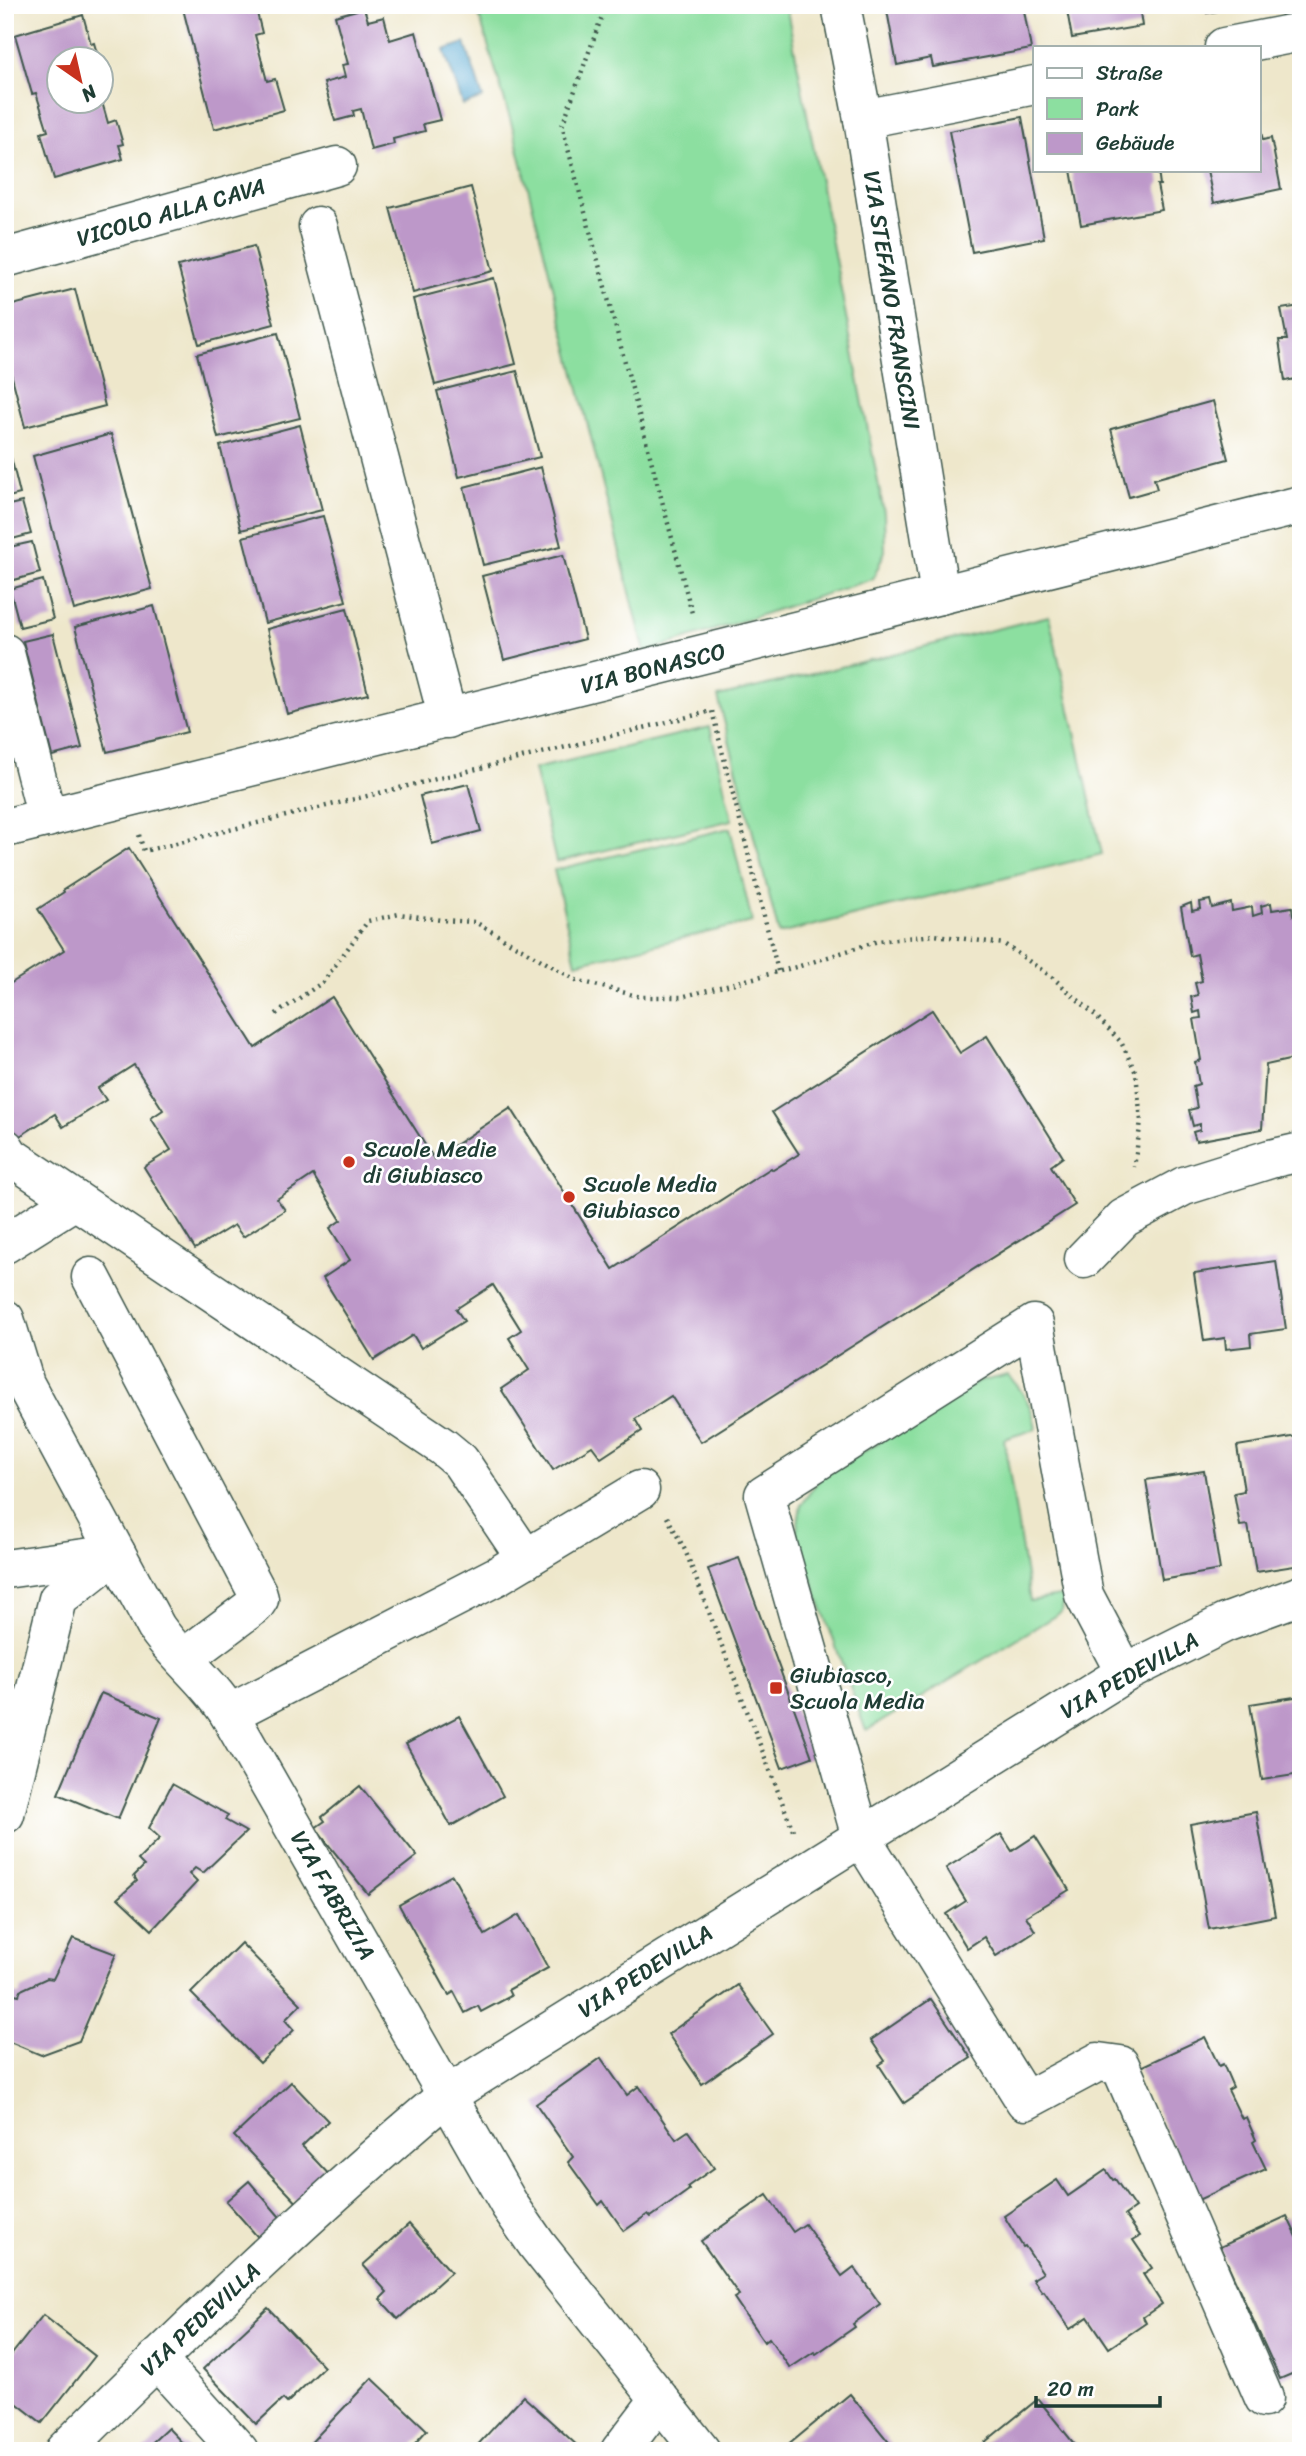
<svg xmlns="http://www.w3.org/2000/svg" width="1306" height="2456" viewBox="0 0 1306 2456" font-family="Sriracha,sans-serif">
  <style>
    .green { fill: #8cdfa0; stroke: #568e6a; stroke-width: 2 }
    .water { fill: #55a7d0; stroke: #3a7282; stroke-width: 2 }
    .building { fill: #bd98c9 }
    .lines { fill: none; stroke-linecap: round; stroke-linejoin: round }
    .minor-casing { stroke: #3e564b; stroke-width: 41 }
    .path { stroke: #3e564b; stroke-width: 4.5; stroke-dasharray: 2 5; stroke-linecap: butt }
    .minor { stroke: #fff; stroke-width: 38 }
    .poi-dot { fill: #c8321e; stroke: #fff; stroke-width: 2.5 }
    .labels { text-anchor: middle; stroke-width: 5; stroke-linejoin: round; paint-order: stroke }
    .street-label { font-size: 23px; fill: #1f3d34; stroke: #fff }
    .poi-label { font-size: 23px; fill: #1f3d34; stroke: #fff; text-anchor: start }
  </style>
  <rect width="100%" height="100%" fill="#fff"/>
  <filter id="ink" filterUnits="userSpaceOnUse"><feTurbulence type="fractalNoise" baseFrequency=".0143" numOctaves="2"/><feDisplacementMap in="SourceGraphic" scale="14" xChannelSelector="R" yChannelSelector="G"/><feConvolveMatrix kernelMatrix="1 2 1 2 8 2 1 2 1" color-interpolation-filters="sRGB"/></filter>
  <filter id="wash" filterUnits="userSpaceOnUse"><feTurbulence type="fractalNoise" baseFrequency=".00686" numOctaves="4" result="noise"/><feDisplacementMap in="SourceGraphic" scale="28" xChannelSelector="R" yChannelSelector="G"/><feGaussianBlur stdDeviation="1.57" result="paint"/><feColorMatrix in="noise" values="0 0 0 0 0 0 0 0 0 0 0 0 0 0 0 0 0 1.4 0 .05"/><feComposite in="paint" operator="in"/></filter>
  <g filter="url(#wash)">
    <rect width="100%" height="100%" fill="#eee7cb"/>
    <g class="green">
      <polygon points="476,5 786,5 884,513 885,551 873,579 645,652 514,132"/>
      <polygon points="1049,616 1102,854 779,934 718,697"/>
      <polygon points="710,727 732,820 556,862 534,769"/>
      <polygon points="730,828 752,922 576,963 554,870"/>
      <path d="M1008 1375C1023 1391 1033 1407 1036 1429L1004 1439 1030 1601 1066 1595 1061 1612 866 1731 796 1535 801 1505 820 1478 978 1382Z"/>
    </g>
    <polygon class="water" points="465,43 483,98 463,105 444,50"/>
    <g id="blocks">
      <g class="building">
        <polygon points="182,5 255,5 262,33 255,35 267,81 275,79 284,110 214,129"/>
        <polygon points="886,5 1023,5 1031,49 933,67 931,58 897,65"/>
        <polygon points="1066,5 1139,5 1142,26 1072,38"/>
        <polygon points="1205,5 1240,5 1240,7 1207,13"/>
        <polygon points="364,8 368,21 384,17 390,40 416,32 440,120 423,124 425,131 393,139 394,144 371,150 361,109 353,111 354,116 335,121 324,83 345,77 342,65 348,64 335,16"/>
        <polygon points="83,15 91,44 94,43 99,60 60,60 60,102 102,102 108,123 116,120 123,144 119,145 123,159 54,179 41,133 48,131 36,93 32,94 15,35"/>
        <polygon points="1022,117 1044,238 972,252 949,131"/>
        <polygon points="1259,124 1263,140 1271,138 1281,189 1214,203 1207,170 1259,170"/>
        <polygon points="1071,170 1158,170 1160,185 1157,185 1162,210 1081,225"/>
        <polygon points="471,187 493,271 413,293 390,208"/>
        <polygon points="254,246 274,324 199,344 178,266"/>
        <polygon points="494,278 516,364 435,385 413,299"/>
        <polygon points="75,289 105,406 25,427 5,350 5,307"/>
        <polygon points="1301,306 1301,378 1285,381 1279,340 1287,340 1281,309"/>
        <polygon points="278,333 300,418 218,438 197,354"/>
        <polygon points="517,371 540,457 459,477 437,391"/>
        <polygon points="1213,401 1228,459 1154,479 1157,489 1129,497 1111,429"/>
        <polygon points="300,425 322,510 241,530 220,446"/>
        <polygon points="111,434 152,589 74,610 33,456"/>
        <polygon points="11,457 20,494 5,498 5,458"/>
        <polygon points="541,467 561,546 483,565 464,487"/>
        <polygon points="22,502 31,534 5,541 5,506"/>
        <polygon points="323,516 346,601 265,623 243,537"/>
        <polygon points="32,542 40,573 10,581 5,562 5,548"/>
        <polygon points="563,555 585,639 504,660 482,576"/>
        <polygon points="43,580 53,619 20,627 10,589"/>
        <polygon points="154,606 187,732 107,752 75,627"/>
        <polygon points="347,608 368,694 287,714 267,629"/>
        <polygon points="53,634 82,748 52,756 23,641"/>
        <polygon points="468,784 481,831 432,844 420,796"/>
        <polygon points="129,848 255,1048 332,997 434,1159 511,1108 613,1269 771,1168 773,1170 799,1154 772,1112 932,1010 960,1053 987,1036 1063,1157 1051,1166 1075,1205 701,1442 671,1396 635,1419 642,1431 601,1458 592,1446 553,1470 501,1389 529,1370 509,1338 521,1330 493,1285 456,1309 464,1321 421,1348 413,1335 374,1360 323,1278 350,1260 330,1228 341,1220 313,1175 277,1199 285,1210 243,1237 234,1225 195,1249 144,1167 171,1150 151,1118 163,1110 134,1065 98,1088 106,1100 63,1127 55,1114 15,1139 5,1123 5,987 64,950 38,909 64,892 63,890"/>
        <polygon points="1210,900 1212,908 1231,903 1232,911 1252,907 1253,916 1262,913 1261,906 1271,903 1272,910 1292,907 1293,915 1301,912 1301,1066 1298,1058 1266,1065 1262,1129 1196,1141 1193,1132 1200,1130 1200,1124 1193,1126 1189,1110 1197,1108 1193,1086 1199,1084 1195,1062 1201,1060 1194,1019 1201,1018 1200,1011 1194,1013 1191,997 1198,995 1195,983 1202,981 1197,954 1190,956 1181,907 1191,903 1192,911 1201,909 1200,902"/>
        <polygon points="1276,1261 1286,1329 1250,1334 1251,1346 1226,1349 1225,1338 1204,1341 1194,1273"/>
        <polygon points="1298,1436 1301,1451 1301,1565 1256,1572 1248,1525 1240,1526 1234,1493 1244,1491 1237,1446"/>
        <polygon points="1204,1471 1220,1570 1162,1580 1146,1480"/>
        <polygon points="739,1558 812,1757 782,1768 708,1569"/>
        <polygon points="101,1693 161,1718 118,1819 58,1794"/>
        <polygon points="1301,1696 1301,1774 1262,1780 1250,1704"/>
        <polygon points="459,1716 503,1796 451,1826 406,1744"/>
        <polygon points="172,1784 228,1815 225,1820 246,1832 203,1873 195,1868 189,1874 197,1882 152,1930 118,1898 137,1881 134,1876 144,1866 138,1860 160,1838 149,1828"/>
        <polygon points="360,1786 417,1856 368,1894 315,1828 325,1821 322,1817"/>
        <polygon points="1256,1812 1275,1916 1209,1929 1190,1824"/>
        <polygon points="1001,1834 1012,1851 1035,1836 1069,1890 1026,1916 1035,1931 996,1956 984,1937 967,1948 946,1914 966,1901 946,1868"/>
        <polygon points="452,1875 485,1935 519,1915 548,1968 508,1990 511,1996 481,2012 478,2006 465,2013 454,1992 449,1995 399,1905"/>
        <polygon points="73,1938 116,1954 79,2041 41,2055 5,2040 6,1992 19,1995 21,1990 47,1978 53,1979"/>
        <polygon points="241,1943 301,2004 285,2020 294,2030 260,2063 191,1993"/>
        <polygon points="738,1985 773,2034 702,2084 668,2034"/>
        <polygon points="931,1999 971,2058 904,2103 879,2065 885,2061 871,2040"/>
        <polygon points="1205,2037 1219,2066 1223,2064 1233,2087 1228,2090 1242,2119 1246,2117 1256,2140 1253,2142 1266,2169 1198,2200 1138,2068"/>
        <polygon points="601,2058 627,2095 639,2086 676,2139 688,2131 714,2168 687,2187 689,2190 651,2217 648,2214 624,2231 603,2201 599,2205 568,2162 573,2157 536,2104"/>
        <polygon points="291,2082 328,2121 302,2146 334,2180 303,2209 234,2136"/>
        <polygon points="1106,2170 1113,2180 1115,2179 1135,2208 1125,2215 1140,2236 1133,2240 1152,2268 1143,2274 1162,2304 1143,2317 1146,2323 1109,2348 1088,2317 1070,2329 1044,2291 1042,2292 1033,2279 1043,2273 1025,2246 1023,2247 1004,2216 1057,2180 1068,2196"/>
        <polygon points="249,2181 285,2223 263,2243 226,2201"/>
        <polygon points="767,2195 793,2232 805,2224 842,2276 854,2267 880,2304 853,2324 855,2327 816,2354 814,2352 790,2368 769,2338 764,2342 734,2298 739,2295 701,2241"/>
        <polygon points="1287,2216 1301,2245 1301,2370 1280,2379 1220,2247"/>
        <polygon points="409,2224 451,2272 398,2319 380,2299 387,2292 363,2265"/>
        <polygon points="268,2308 324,2367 287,2403 283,2399 256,2424 203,2369"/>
        <polygon points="43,2315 95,2356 42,2423 5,2394 5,2363"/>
        <polygon points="372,2378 427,2430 408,2451 303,2451"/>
        <polygon points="850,2394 896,2451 781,2451"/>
        <polygon points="523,2396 580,2448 577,2451 472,2451"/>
        <polygon points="1038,2399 1080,2451 974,2451"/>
        <polygon points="168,2428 190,2451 143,2451"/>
      </g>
    </g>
  </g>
  <g filter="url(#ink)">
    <use href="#blocks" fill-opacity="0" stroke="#3e564b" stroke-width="2"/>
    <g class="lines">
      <g class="minor-casing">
        <g id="minor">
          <polyline points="841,5 863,119 940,595"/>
          <polyline points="1224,47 1301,32"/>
          <polyline points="863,119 1035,85"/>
          <polyline points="318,226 448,719"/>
          <polyline points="5,258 337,166"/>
          <polyline points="5,653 47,818"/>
          <polyline points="5,828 1301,505"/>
          <polyline points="5,1148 10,1156 443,1447 460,1461 526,1559"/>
          <polyline points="5,1244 75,1200"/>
          <polyline points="1084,1259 1124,1218 1184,1186 1270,1159 1301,1152"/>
          <polyline points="91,1277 257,1592 259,1599 255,1605 184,1658"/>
          <path d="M5 1319 25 1384 156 1627C178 1659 208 1680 229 1714L510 2206 537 2245 701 2451"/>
          <polyline points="5,1569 114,1554"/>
          <polyline points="1125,1673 1084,1595 1034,1324 764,1495 861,1837 1025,2101 1098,2062 1120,2065 1264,2398"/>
          <polyline points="229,1714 497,1576 640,1490"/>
          <polyline points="5,1814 58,1599 116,1553"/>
          <polyline points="156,2359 239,2451"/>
          <path d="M64 2451C188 2328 313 2208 446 2096L1125 1673 1225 1623 1301 1595"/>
          <polyline points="620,2451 659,2400"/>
        </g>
      </g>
      <g class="path">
        <polyline points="606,5 562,126 693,617"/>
        <polyline points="139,835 144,851 712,711 778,971"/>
        <polyline points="276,1014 323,982 368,921 399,914 441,920 475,922 576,980 641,997 681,997 800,966 878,941 935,935 1004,944 1052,977 1093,1013 1121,1042 1136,1073 1141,1121 1134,1167"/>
        <polyline points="667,1517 685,1550 794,1833"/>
      </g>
      <use href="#minor" class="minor"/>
    </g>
  </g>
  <g class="poi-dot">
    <circle cx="349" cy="1162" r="7"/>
    <circle cx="569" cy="1197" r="7"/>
    <rect x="769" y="1681" width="14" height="14" rx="3.5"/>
  </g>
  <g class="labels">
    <g class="street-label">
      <text transform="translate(171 212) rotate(-16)" y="8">VICOLO ALLA CAVA</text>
      <text transform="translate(892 300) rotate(81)" y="8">VIA STEFANO FRANSCINI</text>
      <text transform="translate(653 668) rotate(-14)" y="8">VIA BONASCO</text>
      <text transform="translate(1129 1675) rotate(-29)" y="8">VIA PEDEVILLA</text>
      <text transform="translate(333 1895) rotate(60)" y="8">VIA FABRIZIA</text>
      <text transform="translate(645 1971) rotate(-32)" y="8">VIA PEDEVILLA</text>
      <text transform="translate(200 2319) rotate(-43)" y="8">VIA PEDEVILLA</text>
    </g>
    <g class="poi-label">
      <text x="363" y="1157">Scuole Medie<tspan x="363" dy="26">di Giubiasco</tspan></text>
      <text x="583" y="1192">Scuole Media<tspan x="583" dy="26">Giubiasco</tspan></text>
      <text x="790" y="1683">Giubiasco,<tspan x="790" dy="26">Scuola Media</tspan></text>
    </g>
  </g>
  <rect width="1306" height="2456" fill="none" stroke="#fff" stroke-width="28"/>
  <rect x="1033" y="46" width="228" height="126" fill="#ffffff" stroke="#a5b1ae" stroke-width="2"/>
  <rect x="1047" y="68" width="35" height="10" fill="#ffffff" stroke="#a5b1ae" stroke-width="2"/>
  <text x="1096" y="80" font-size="21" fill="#1f3d34">Straße</text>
  <rect x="1047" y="98" width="35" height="21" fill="#8cdfa0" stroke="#a5b1ae" stroke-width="2"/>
  <text x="1096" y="116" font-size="21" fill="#1f3d34">Park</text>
  <rect x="1047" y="133" width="35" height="21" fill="#bd98c9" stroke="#a5b1ae" stroke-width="2"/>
  <text x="1096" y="150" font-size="21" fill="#1f3d34">Gebäude</text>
  <g transform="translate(80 80) rotate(146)"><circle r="33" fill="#ffffff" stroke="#a5b1ae" stroke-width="2"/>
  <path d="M0-5L12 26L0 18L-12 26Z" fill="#c8321e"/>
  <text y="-10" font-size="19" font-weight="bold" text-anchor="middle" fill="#1f3d34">N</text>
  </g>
  <path d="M1036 2396v10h124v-10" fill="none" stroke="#1f3d34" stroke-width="3.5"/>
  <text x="1047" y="2396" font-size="21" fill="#1f3d34" stroke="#ffffff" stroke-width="5" paint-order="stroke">20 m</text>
</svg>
